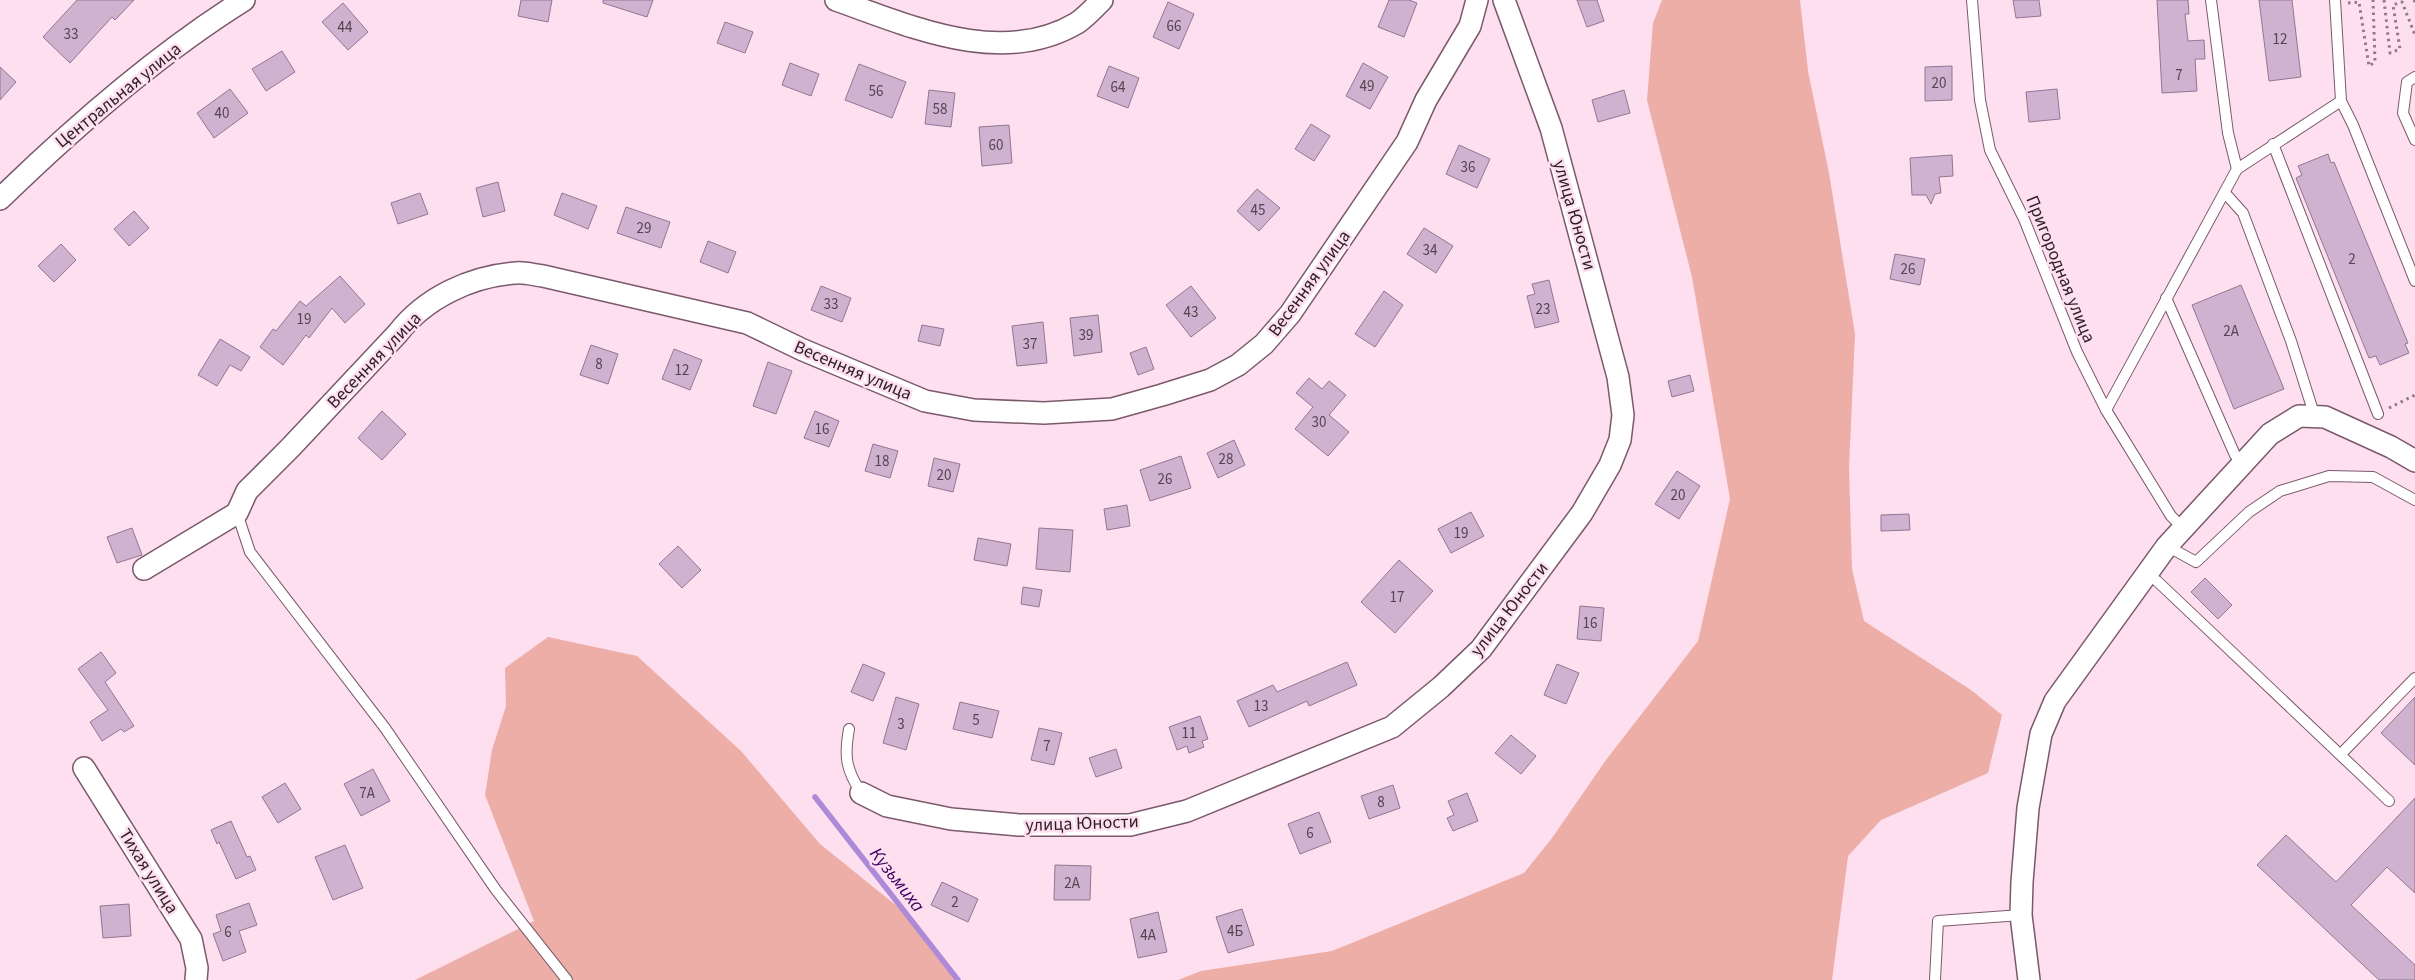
<svg xmlns="http://www.w3.org/2000/svg" width="2415" height="980" viewBox="0 0 2415 980" font-family="'Source Sans 3',sans-serif">
  <style>
    .green { fill: #ecaea6 }
    .lines { fill: none; stroke-linecap: round; stroke-linejoin: round }
    .stream { stroke: #ad8ad8; stroke-width: 5.5 }
    .building { fill: #ceb2cf; stroke: #917792 }
    .lane-casing { stroke: #7a596b; stroke-width: 12 }
    .street-casing { stroke: #7a596b; stroke-width: 24 }
    .path { stroke: #907a86; stroke-width: 3; stroke-dasharray: 2.5 4; stroke-linecap: butt }
    .lane { stroke: #fff; stroke-width: 10 }
    .street { stroke: #fff; stroke-width: 21 }
    .labels { text-anchor: middle; stroke-width: 5; stroke-linejoin: round; paint-order: stroke }
    .number-label { font-size: 15px; fill: #554451 }
    .street-label { font-size: 18px; fill: #2d1f27; stroke: #fedfef }
    .water-label { font-size: 19px; font-style: italic; fill: #3d0465; stroke: #fedfef }
  </style>
  <rect width="100%" height="100%" fill="#fedfef"/>
  <g class="green">
    <polygon points="1662,0 1800,0 1808,71 1829,173 1855,334 1849,468 1852,569 1864,621 1971,690 2002,715 1988,773 1881,820 1848,856 1832,980 1178,980 1201,971 1332,951 1524,873 1552,838 1606,760 1698,641 1730,499 1692,277 1647,100 1653,23"/>
    <polygon points="548,637 637,656 741,751 820,844 908,915 957,980 415,980 534,921 485,795 492,750 506,706 505,668"/>
  </g>
  <g class="lines">
    <polyline class="stream" points="815,797 958,980"/>
  </g>
  <g class="building">
    <polygon points="77,0 134,0 115,20 112,17 70,63 43,37"/>
    <polygon points="521,0 552,0 548,22 518,16"/>
    <polygon points="603,0 653,0 647,17 603,3"/>
    <polygon points="1389,0 1409,0 1417,3 1404,37 1378,27"/>
    <polygon points="1577,0 1597,0 1604,21 1587,27"/>
    <polygon points="2013,0 2039,0 2041,16 2016,18"/>
    <polygon points="2157,0 2188,0 2189,14 2185,14 2188,41 2204,40 2205,59 2195,59 2197,91 2162,93"/>
    <polygon points="2259,0 2292,0 2301,77 2269,81"/>
    <polygon points="1168,2 1194,14 1179,49 1153,37"/>
    <polygon points="343,3 368,32 348,50 322,22"/>
    <polygon points="725,22 753,32 745,53 717,43"/>
    <polygon points="282,51 295,72 266,91 252,69"/>
    <polygon points="790,63 819,74 811,96 782,85"/>
    <polygon points="1363,63 1388,77 1370,109 1346,96"/>
    <polygon points="859,64 906,82 892,118 845,100"/>
    <polygon points="1109,66 1139,78 1128,108 1097,96"/>
    <polygon points="1952,66 1952,100 1925,101 1925,67"/>
    <polygon points="0,67 16,82 0,100"/>
    <polygon points="230,89 248,113 214,138 197,113"/>
    <polygon points="2057,89 2060,119 2029,122 2026,92"/>
    <polygon points="929,90 955,93 951,127 925,124"/>
    <polygon points="1624,90 1630,113 1598,122 1592,100"/>
    <polygon points="1311,124 1330,136 1314,161 1295,149"/>
    <polygon points="1009,125 1012,163 982,166 979,127"/>
    <polygon points="1459,145 1490,159 1477,188 1446,174"/>
    <polygon points="2328,154 2331,163 2334,162 2408,343 2405,344 2409,353 2380,365 2376,356 2369,358 2296,178 2302,175 2298,166"/>
    <polygon points="1952,155 1953,176 1939,177 1941,193 1935,194 1931,204 1926,195 1912,195 1910,158"/>
    <polygon points="498,182 505,211 483,217 476,188"/>
    <polygon points="1257,189 1280,208 1259,231 1237,211"/>
    <polygon points="420,193 428,214 398,224 391,203"/>
    <polygon points="562,193 597,206 588,229 554,215"/>
    <polygon points="626,207 670,222 661,248 617,233"/>
    <polygon points="134,211 149,228 129,246 114,229"/>
    <polygon points="1424,228 1453,246 1436,273 1407,254"/>
    <polygon points="708,241 736,252 728,273 700,262"/>
    <polygon points="61,244 76,260 54,282 38,266"/>
    <polygon points="1895,254 1925,259 1920,285 1890,279"/>
    <polygon points="340,276 365,304 345,323 332,308 309,338 306,335 283,365 260,347 273,329 276,331 300,301 306,306"/>
    <polygon points="1549,280 1559,322 1535,328 1527,296 1535,294 1532,284"/>
    <polygon points="2241,285 2284,389 2234,409 2192,305"/>
    <polygon points="821,286 851,298 842,322 811,310"/>
    <polygon points="1191,286 1216,318 1191,337 1166,305"/>
    <polygon points="1384,291 1403,305 1375,347 1355,334"/>
    <polygon points="1098,315 1102,352 1074,356 1070,318"/>
    <polygon points="1043,322 1047,363 1017,366 1012,326"/>
    <polygon points="922,325 944,329 940,346 918,341"/>
    <polygon points="220,339 250,357 241,371 230,365 217,386 198,375"/>
    <polygon points="591,345 618,354 608,384 580,375"/>
    <polygon points="1146,347 1154,369 1138,375 1130,353"/>
    <polygon points="674,349 702,360 690,390 662,379"/>
    <polygon points="768,362 792,371 776,414 753,406"/>
    <polygon points="1690,375 1694,391 1672,397 1668,381"/>
    <polygon points="1309,378 1322,389 1329,381 1346,395 1329,415 1349,432 1328,456 1295,429 1313,407 1296,393"/>
    <polygon points="382,411 406,434 382,460 358,438"/>
    <polygon points="815,411 839,421 829,447 804,438"/>
    <polygon points="1234,440 1245,465 1218,478 1207,453"/>
    <polygon points="873,444 898,451 890,478 865,471"/>
    <polygon points="1181,456 1191,488 1150,501 1140,470"/>
    <polygon points="934,458 960,464 953,492 928,486"/>
    <polygon points="1677,471 1700,486 1679,519 1655,504"/>
    <polygon points="1127,505 1130,526 1107,530 1104,509"/>
    <polygon points="1471,512 1484,536 1451,553 1438,529"/>
    <polygon points="1909,514 1910,530 1881,531 1881,515"/>
    <polygon points="132,528 142,555 117,563 107,537"/>
    <polygon points="1039,528 1073,530 1070,572 1036,569"/>
    <polygon points="978,538 1011,544 1007,566 974,560"/>
    <polygon points="678,546 701,570 682,588 659,564"/>
    <polygon points="1399,560 1433,591 1395,633 1361,602"/>
    <polygon points="2205,578 2232,605 2218,619 2191,592"/>
    <polygon points="1023,587 1042,590 1039,607 1021,604"/>
    <polygon points="1580,606 1604,608 1601,641 1577,639"/>
    <polygon points="101,652 116,673 105,682 134,726 124,732 121,729 102,741 90,722 108,710 78,669"/>
    <polygon points="1347,662 1357,685 1309,706 1307,701 1249,727 1237,701 1273,685 1277,692"/>
    <polygon points="863,664 885,673 873,701 851,692"/>
    <polygon points="1557,664 1579,673 1566,704 1544,695"/>
    <polygon points="896,697 919,704 906,750 883,743"/>
    <polygon points="2415,697 2415,765 2381,733"/>
    <polygon points="960,702 999,711 992,738 953,729"/>
    <polygon points="1200,716 1208,739 1202,741 1204,747 1189,753 1187,746 1177,750 1169,727"/>
    <polygon points="1039,728 1062,733 1054,765 1031,760"/>
    <polygon points="1511,735 1536,756 1521,774 1495,753"/>
    <polygon points="1116,749 1122,768 1096,777 1089,758"/>
    <polygon points="373,769 390,801 361,816 344,784"/>
    <polygon points="285,783 301,809 278,823 262,797"/>
    <polygon points="1393,785 1400,808 1369,819 1361,796"/>
    <polygon points="1467,793 1478,821 1453,831 1447,818 1454,815 1448,801"/>
    <polygon points="2415,798 2415,893 2387,867 2351,905 2415,965 2415,980 2379,980 2257,865 2286,835 2336,882"/>
    <polygon points="1319,812 1331,842 1300,854 1288,824"/>
    <polygon points="231,821 247,857 250,856 256,870 236,879 219,842 217,844 211,830"/>
    <polygon points="345,845 363,888 333,900 315,857"/>
    <polygon points="1055,865 1091,866 1090,900 1054,900"/>
    <polygon points="942,882 978,899 968,922 931,905"/>
    <polygon points="249,903 257,925 239,931 246,952 223,961 213,934 221,931 216,915"/>
    <polygon points="129,904 131,936 103,938 100,906"/>
    <polygon points="1242,909 1254,945 1228,953 1216,917"/>
    <polygon points="1158,912 1167,952 1138,958 1130,919"/>
  </g>
  <g class="lines">
    <g class="lane-casing">
      <g id="lane">
        <polyline points="1972,0 1980,100 1990,150 2024,219 2077,352 2106,410 2171,516 2183,528"/>
        <polyline points="2211,0 2228,133 2237,169"/>
        <polyline points="2335,0 2341,101 2353,125 2415,281"/>
        <polyline points="2415,77 2407,82 2403,113 2415,140"/>
        <polyline points="2273,144 2378,414"/>
        <polyline points="2225,193 2243,213 2291,341 2315,417"/>
        <polyline points="2166,298 2235,455 2243,463"/>
        <polyline points="2106,410 2237,169 2341,101"/>
        <polyline points="237,513 250,552 385,728 496,890 567,980"/>
        <polyline points="2167,546 2196,562 2249,512 2280,491 2329,476 2373,477 2415,500"/>
        <polyline points="2147,575 2157,581 2389,801"/>
        <path d="M849 729C844 757 846 769 861 793"/>
        <polyline points="2341,754 2415,678"/>
        <polyline points="1935,980 1938,921 2021,915"/>
      </g>
    </g>
    <g class="street-casing">
      <g id="street">
        <path d="M836 0C910 26 1001 68 1077 23 1086 17 1094 8 1102 0"/>
        <path d="M0 199C74 127 156 55 244 0"/>
        <path d="M144 569 237 513 247 491 291 447 398 333C425 298 471 276 516 273 524 272 534 275 543 276L747 323 803 350 925 401 974 410 1044 413 1112 409 1162 395 1210 380 1238 365 1264 344 1290 314 1407 142 1426 100 1470 26 1477 0"/>
        <polyline points="84,768 191,939 197,968 196,980"/>
        <polyline points="861,793 887,806 951,819 1019,825 1130,825 1187,811 1392,727 1441,687 1481,649 1582,513 1610,465 1620,440 1623,415 1618,377 1551,128 1504,0"/>
        <polyline points="2029,980 2021,915 2022,882 2028,808 2041,734 2055,701 2167,546 2270,434 2299,416 2325,417 2391,447 2415,461"/>
      </g>
    </g>
    <g class="path">
      <polyline points="2384,0 2390,53 2400,49 2393,5 2402,2 2415,35"/>
      <polyline points="2414,0 2415,2"/>
      <polyline points="2348,3 2359,2 2369,66 2375,62 2373,0"/>
      <polyline points="2389,408 2415,395"/>
    </g>
    <use href="#lane" class="lane"/>
    <use href="#street" class="street"/>
  </g>
  <g class="labels">
    <g class="number-label">
      <text x="1174" y="31">66</text>
      <text x="345" y="32">44</text>
      <text x="71" y="39">33</text>
      <text x="2280" y="44">12</text>
      <text x="2179" y="80">7</text>
      <text x="1939" y="88">20</text>
      <text x="1367" y="91">49</text>
      <text x="1118" y="92">64</text>
      <text x="876" y="96">56</text>
      <text x="940" y="114">58</text>
      <text x="222" y="118">40</text>
      <text x="996" y="150">60</text>
      <text x="1468" y="172">36</text>
      <text x="1258" y="215">45</text>
      <text x="644" y="233">29</text>
      <text x="1430" y="255">34</text>
      <text x="2352" y="264">2</text>
      <text x="1908" y="274">26</text>
      <text x="831" y="309">33</text>
      <text x="1543" y="314">23</text>
      <text x="1191" y="317">43</text>
      <text x="304" y="324">19</text>
      <text x="2231" y="336">2А</text>
      <text x="1086" y="340">39</text>
      <text x="1030" y="349">37</text>
      <text x="599" y="369">8</text>
      <text x="682" y="375">12</text>
      <text x="1319" y="427">30</text>
      <text x="822" y="434">16</text>
      <text x="1226" y="464">28</text>
      <text x="882" y="466">18</text>
      <text x="944" y="480">20</text>
      <text x="1165" y="484">26</text>
      <text x="1678" y="500">20</text>
      <text x="1461" y="538">19</text>
      <text x="1397" y="602">17</text>
      <text x="1590" y="628">16</text>
      <text x="1261" y="711">13</text>
      <text x="976" y="725">5</text>
      <text x="901" y="729">3</text>
      <text x="1189" y="738">11</text>
      <text x="1047" y="751">7</text>
      <text x="367" y="798">7А</text>
      <text x="1381" y="807">8</text>
      <text x="1310" y="838">6</text>
      <text x="1072" y="888">2А</text>
      <text x="955" y="907">2</text>
      <text x="1235" y="936">4Б</text>
      <text x="228" y="937">6</text>
      <text x="1148" y="940">4А</text>
    </g>
    <g class="street-label">
      <text transform="translate(118 95) rotate(-39)" y="6">Центральная улица</text>
      <text transform="translate(1575 215) rotate(74)" y="6">улица Юности</text>
      <text transform="translate(2061 269) rotate(68)" y="6">Пригородная улица</text>
      <text transform="translate(1309 283) rotate(-54)" y="6">Весенняя улица</text>
      <text transform="translate(374 360) rotate(-46)" y="6">Весенняя улица</text>
      <text transform="translate(853 370) rotate(23)" y="6">Весенняя улица</text>
      <text transform="translate(1509 609) rotate(-52)" y="6">улица Юности</text>
      <text transform="translate(1082 823) rotate(-2)" y="6">улица Юности</text>
      <text transform="translate(149 871) rotate(58)" y="6">Тихая улица</text>
    </g>
    <g class="water-label">
      <text transform="translate(898 879) rotate(52)" y="7">Кузьмиха</text>
    </g>
  </g>
</svg>
